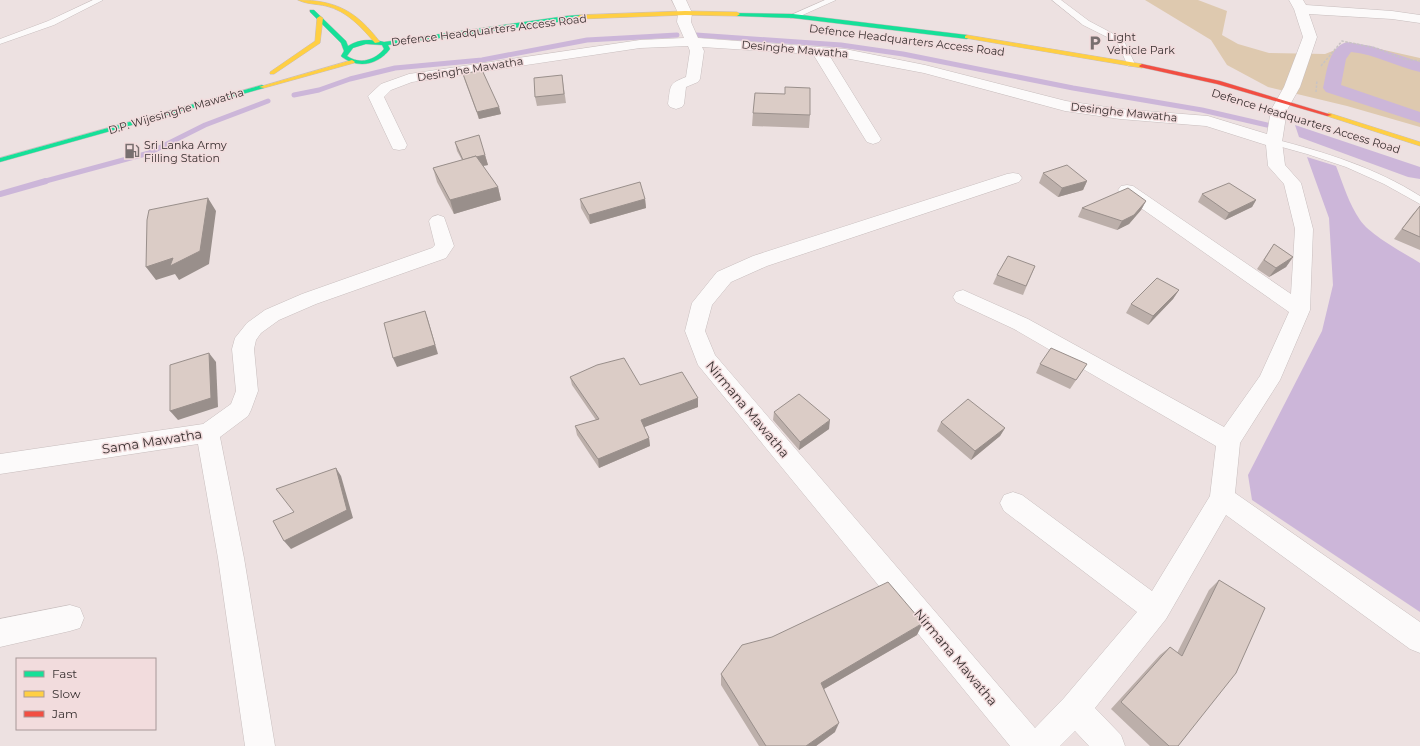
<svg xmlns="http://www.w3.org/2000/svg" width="1420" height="746" viewBox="0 0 1420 746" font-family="Montserrat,sans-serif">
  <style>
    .green { fill: #dec9af }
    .water { fill: #ccb6d9 }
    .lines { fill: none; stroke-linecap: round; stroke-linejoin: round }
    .stream-far1 { stroke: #ccb6d9; stroke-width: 5 }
    .stream { stroke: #ccb6d9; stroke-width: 6 }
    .canal { fill: #ccb6d9; fill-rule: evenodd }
    .lane-casing { stroke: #c8bebe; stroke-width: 1 }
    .street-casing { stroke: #c8bebe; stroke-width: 1 }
    .fast-casing { stroke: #c8bebe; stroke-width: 1 }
    .slow-casing { stroke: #c8bebe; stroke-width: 1 }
    .jam-casing { stroke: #c8bebe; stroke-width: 1 }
    .path { stroke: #c8c3c3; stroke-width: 1.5; stroke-dasharray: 2.5 1.5; stroke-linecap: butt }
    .lane { fill: #fcfafa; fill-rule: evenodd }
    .street { fill: #fcfafa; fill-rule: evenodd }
    .fast { fill: #16e098; fill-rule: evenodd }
    .slow { fill: #ffcf43; fill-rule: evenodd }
    .jam { fill: #f24e42; fill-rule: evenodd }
    .wall { fill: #bcafaa }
    .shaded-wall { fill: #998f8b }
    .building { fill: #dbccc6; stroke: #998f8b }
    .labels { text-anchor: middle; stroke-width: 3; stroke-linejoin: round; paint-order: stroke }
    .far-street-label { font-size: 11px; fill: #393131; stroke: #f2dcdd }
    .far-poi-label { font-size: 11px; fill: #393131; stroke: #f2dcdd; text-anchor: start }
    .street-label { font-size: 13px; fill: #393131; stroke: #f2dcdd }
  </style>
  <rect width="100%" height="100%" fill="#ede1e1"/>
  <polygon class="green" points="1145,0 1198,0 1227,11 1222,35 1238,44 1269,53 1325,54 1353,43 1420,58 1420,127 1347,106 1268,87 1227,65 1211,40"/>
  <g class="water">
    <polygon points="1295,125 1420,167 1420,179 1408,177 1299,137"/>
    <path d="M1307 157 1336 166C1343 184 1349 204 1360 220 1370 235 1404 253 1420 263V612L1252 500 1248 475 1322 331 1333 285 1329 218Z"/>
  </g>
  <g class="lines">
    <g class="stream-far1">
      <polyline points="696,35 841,45 903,54 1073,88 1202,110 1267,125"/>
      <polyline points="294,95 319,90 350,79 395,68 482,60 587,40 677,35"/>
      <polyline points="42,182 149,153 205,125 268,101"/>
    </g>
    <polyline class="stream" points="0,194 46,181"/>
    <path class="canal" d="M1347 42 1371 46 1420 62V72C1397 67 1375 54 1351 52L1346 59 1341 85 1420 112V123L1326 92 1323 88C1327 72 1328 47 1347 42Z"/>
    <g class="lane-casing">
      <g id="lane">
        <polygon points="93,0 103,0 54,25 0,44 0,39 48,21"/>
        <polygon points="825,0 836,0 796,18 790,18 789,16"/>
        <polygon points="1052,0 1061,0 1089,21 1123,39 1135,64 1134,66 1128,66 1117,42 1083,25"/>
        <path d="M1274 139C1325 152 1376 168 1420 196V204L1384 184 1346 167 1307 154 1271 144 1269 142 1271 140Z"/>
      </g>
    </g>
    <g class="street-casing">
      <g id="street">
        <path d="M672 0H686L692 13 691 22 698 38 845 49 925 65 1066 101 1120 109 1208 116 1267 134 1271 110 1284 87 1303 37 1294 9 1289 0H1303L1306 5 1392 11 1420 15V23L1392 19 1309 14 1317 37 1300 87 1287 110 1282 142 1285 165 1301 183 1313 229 1310 310 1280 380 1240 443 1235 493 1420 622V653L1410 649 1226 515 1166 619 1095 708 1121 735 1125 746H1089L1075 731 1060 746H1010L698 365 685 331 692 303 717 272 753 256 1007 174 1013 173 1019 174 1022 178 1019 182 767 266 731 282 712 305 705 331 715 355 1035 728 1064 698 1137 612 1004 511 1000 503 1004 495 1013 492 1022 495 1152 591 1210 496 1216 446 1014 329 956 302 953 297 956 292 963 290 1028 319 1224 427 1260 376 1289 312 1121 194 1118 190 1121 186 1127 185 1133 186 1291 294 1295 229 1284 184 1268 166 1266 145 1206 126 1120 119 1065 111 924 73 829 55 881 139 879 142 873 144 867 142 865 139 813 54 702 47 704 51 700 79 698 82 686 87 684 104 682 107 676 109 670 107 668 104C671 85 668 84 686 77L690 51 688 46 640 48 412 82 391 90 384 97 407 145 405 149 399 150 393 149 391 145 368 96 381 84 409 74 640 40 684 38 677 22 678 13Z"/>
        <polygon points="438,215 444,217 454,246 446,258 316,304 279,320 261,333 256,340 254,349 258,391 251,410 248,416 220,437 244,558 275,746 245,746 218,558 198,444 0,474 0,454 203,424 231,404 236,391 232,349 235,338 247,323 265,310 302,294 432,248 435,245 429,221 432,217"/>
        <polygon points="70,605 80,608 84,618 80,628 70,631 0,647 0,619"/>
      </g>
    </g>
    <g class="fast-casing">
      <g id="fast">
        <path d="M310 10H314L346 41 348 46C359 39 371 39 384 42L566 16 580 15 583 17 580 19 388 45 390 49C378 65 358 69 342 57L341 56 344 51 341 43 310 12ZM366 44 382 45 384 49C375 60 360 65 347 56L353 48Z"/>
        <polygon points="735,13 793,14 967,35 970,37 967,39 793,18 737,16 734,14"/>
        <polygon points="262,85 264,86 264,88 0,162 0,158"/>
      </g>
    </g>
    <g class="slow-casing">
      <g id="slow">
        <path d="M298 0C337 0 357 12 380 42L375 43C361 27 347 11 326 6 317 4 305 4 298 0Z"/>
        <polygon points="685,11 737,12 740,14 737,16 685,15 580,19 577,17 580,15"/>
        <polygon points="320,16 323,18 320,43 274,74 270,74 270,72 315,41 317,18"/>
        <polygon points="967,35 1142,64 1145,66 1142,68 965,38 965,36"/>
        <polygon points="352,60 355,62 354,63 264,88 259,87"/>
        <polygon points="1329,113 1420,142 1420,146 1327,116 1326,115"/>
      </g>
    </g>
    <g class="jam-casing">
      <polygon id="jam" points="1142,64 1220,81 1332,115 1327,116 1217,84 1140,67 1139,66"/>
    </g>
    <g class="path">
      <polyline points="1321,66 1342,41 1376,48 1404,59 1420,61"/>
      <polyline points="1316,92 1317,80"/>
    </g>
    <use href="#lane" class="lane"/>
    <use href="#street" class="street"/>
    <use href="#fast" class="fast"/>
    <use href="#slow" class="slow"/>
    <use href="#jam" class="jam"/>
  </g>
  <g class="wall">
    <polygon points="463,74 499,107 501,114 479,119 465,81"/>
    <polygon points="562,75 566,103 537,106 535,97"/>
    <polygon points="753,113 810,115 809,128 752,126"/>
    <polygon points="455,142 485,155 488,165 482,166 498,187 501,200 454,214 437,182 433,168 462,160 457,151"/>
    <polygon points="1043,173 1087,181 1083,190 1058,197 1039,183"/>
    <polygon points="1202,194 1256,200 1252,207 1225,220 1198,202"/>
    <polygon points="580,199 645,199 646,208 590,224 581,208"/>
    <polygon points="1146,201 1141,210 1129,224 1117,230 1078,217 1082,208"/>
    <polygon points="1420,206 1420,250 1394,239 1412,215"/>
    <polygon points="1274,244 1293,257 1286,267 1269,277 1257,269"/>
    <polygon points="1035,266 1023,295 993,284 997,275"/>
    <polygon points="1179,290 1173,299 1148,325 1126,313 1131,304"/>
    <polygon points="1040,364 1087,364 1070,389 1036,373"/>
    <polygon points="570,377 640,385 698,407 644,427 649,438 650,446 599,468 577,435 575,426 596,420 572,385"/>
    <polygon points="774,412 829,429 799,450 773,420"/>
    <polygon points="941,422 1005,428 1000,436 971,460 937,431"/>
    <polygon points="1219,580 1178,746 1150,746 1111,709 1160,655 1170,647 1177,653 1209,590"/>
    <polygon points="917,635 824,689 835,732 816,746 759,746 721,685 721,674"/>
  </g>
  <g class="shaded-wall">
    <polygon points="499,107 501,114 479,119 477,112"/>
    <polygon points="485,155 488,165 466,169 463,160"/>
    <polygon points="1087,181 1083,190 1058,197 1062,188"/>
    <polygon points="498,187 501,200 454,214 450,200"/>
    <polygon points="208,198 216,211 209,264 179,280 175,274 156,280 146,267"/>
    <polygon points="645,199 646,208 590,224 589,215"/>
    <polygon points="1256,200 1252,207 1225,220 1229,213"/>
    <polygon points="1146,201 1141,210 1129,224 1117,230 1122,221"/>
    <polygon points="1293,257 1286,267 1269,277 1276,268"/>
    <polygon points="1179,290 1173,299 1148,325 1153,316"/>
    <polygon points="425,311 428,320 438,354 397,367 393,358"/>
    <polygon points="209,353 216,362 218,407 178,420 170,411"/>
    <polygon points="698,398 698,407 642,428 641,420"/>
    <polygon points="830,420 829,429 799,450 800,442"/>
    <polygon points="1005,428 1000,436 971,460 975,451"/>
    <polygon points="649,438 650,446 599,468 598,459"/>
    <polygon points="336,468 341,476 353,518 291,549 284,541"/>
    <polygon points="923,623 917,635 817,693 821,683"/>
    <polygon points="839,723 835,732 816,746 806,746"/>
  </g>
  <g class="building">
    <polygon points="482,70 499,107 477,112 463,74"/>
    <polygon points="562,75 564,94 535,97 534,78"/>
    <polygon points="785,87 810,88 810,115 753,113 755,93 785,94"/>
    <polygon points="479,135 485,155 476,157 476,156 463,160 455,142"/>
    <polygon points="476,156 498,187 450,200 433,168"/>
    <polygon points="1067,165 1087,181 1062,188 1043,173"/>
    <polygon points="640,182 645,199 589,215 580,199"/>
    <polygon points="1229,183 1256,200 1229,213 1202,194"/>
    <polygon points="1128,188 1146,201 1134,215 1122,221 1082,208"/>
    <polygon points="208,198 200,251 170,266 173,258 146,267 147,220 149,210"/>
    <polygon points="1420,206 1420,237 1402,229"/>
    <polygon points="1274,244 1293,257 1276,268 1264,260"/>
    <polygon points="1008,256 1035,266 1026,286 997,275"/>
    <polygon points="1157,278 1179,290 1153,316 1131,304"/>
    <polygon points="425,311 435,345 393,358 384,323"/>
    <polygon points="1051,348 1087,364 1076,380 1040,364"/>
    <polygon points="209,353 211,398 170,411 170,365"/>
    <polygon points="624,358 640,385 682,372 698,398 641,420 649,438 598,459 575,426 599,419 570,377 597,365"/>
    <polygon points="799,394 830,420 800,442 774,412"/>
    <polygon points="968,399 1005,428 975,451 941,422"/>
    <polygon points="336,468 347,510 284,541 273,521 294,512 276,489"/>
    <polygon points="1219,580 1265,608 1236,673 1178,746 1169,746 1121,702 1170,647 1182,656"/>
    <polygon points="888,582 923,623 821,683 839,723 806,746 766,746 721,674 742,645 772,637"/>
  </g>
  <defs>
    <g id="parking-bare" transform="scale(1.2)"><path d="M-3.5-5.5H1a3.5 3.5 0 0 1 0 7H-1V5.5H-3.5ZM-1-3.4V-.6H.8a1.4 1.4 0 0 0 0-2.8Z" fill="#786f6f" stroke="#f2dcdd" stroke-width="2.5" paint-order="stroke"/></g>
    <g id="fuel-bare" transform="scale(1.2)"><path d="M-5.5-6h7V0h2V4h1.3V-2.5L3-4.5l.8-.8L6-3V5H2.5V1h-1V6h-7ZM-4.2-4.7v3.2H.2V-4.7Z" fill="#786f6f" stroke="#f2dcdd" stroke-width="2.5" paint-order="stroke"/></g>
  </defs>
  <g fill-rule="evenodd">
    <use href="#parking-bare" x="1095" y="43"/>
    <use href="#fuel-bare" x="132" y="151"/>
  </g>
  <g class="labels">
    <g class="far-street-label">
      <text transform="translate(489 30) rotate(-7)" y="4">Defence Headquarters Access Road</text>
      <text transform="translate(907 40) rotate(7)" y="4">Defence Headquarters Access Road</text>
      <text transform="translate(795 49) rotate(5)" y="4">Desinghe Mawatha</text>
      <text transform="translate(470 69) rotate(-9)" y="4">Desinghe Mawatha</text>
      <text transform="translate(176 111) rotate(-16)" y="4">D.P. Wijesinghe Mawatha</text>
      <text transform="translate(1124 112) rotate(6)" y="4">Desinghe Mawatha</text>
      <text transform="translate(1306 121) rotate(17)" y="4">Defence Headquarters Access Road</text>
    </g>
    <g class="far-poi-label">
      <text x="1107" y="41">Light<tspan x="1107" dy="13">Vehicle Park</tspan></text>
      <text x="144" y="149">Sri Lanka Army<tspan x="144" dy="13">Filling Station</tspan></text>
    </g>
    <g class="street-label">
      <text transform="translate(748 409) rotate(50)" y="5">Nirmana Mawatha</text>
      <text transform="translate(152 441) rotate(-9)" y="5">Sama Mawatha</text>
      <text transform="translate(956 657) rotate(50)" y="5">Nirmana Mawatha</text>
    </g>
  </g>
  <rect x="16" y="658" width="140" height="72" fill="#f2dcdd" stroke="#a89898"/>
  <rect x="24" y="671" width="20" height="6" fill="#16e098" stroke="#a89898"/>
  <text x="52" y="678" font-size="12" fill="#393131">Fast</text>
  <rect x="24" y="691" width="20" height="6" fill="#ffcf43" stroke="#a89898"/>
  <text x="52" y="698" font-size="12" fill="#393131">Slow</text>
  <rect x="24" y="711" width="20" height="6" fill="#f24e42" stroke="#a89898"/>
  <text x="52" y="718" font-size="12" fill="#393131">Jam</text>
</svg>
